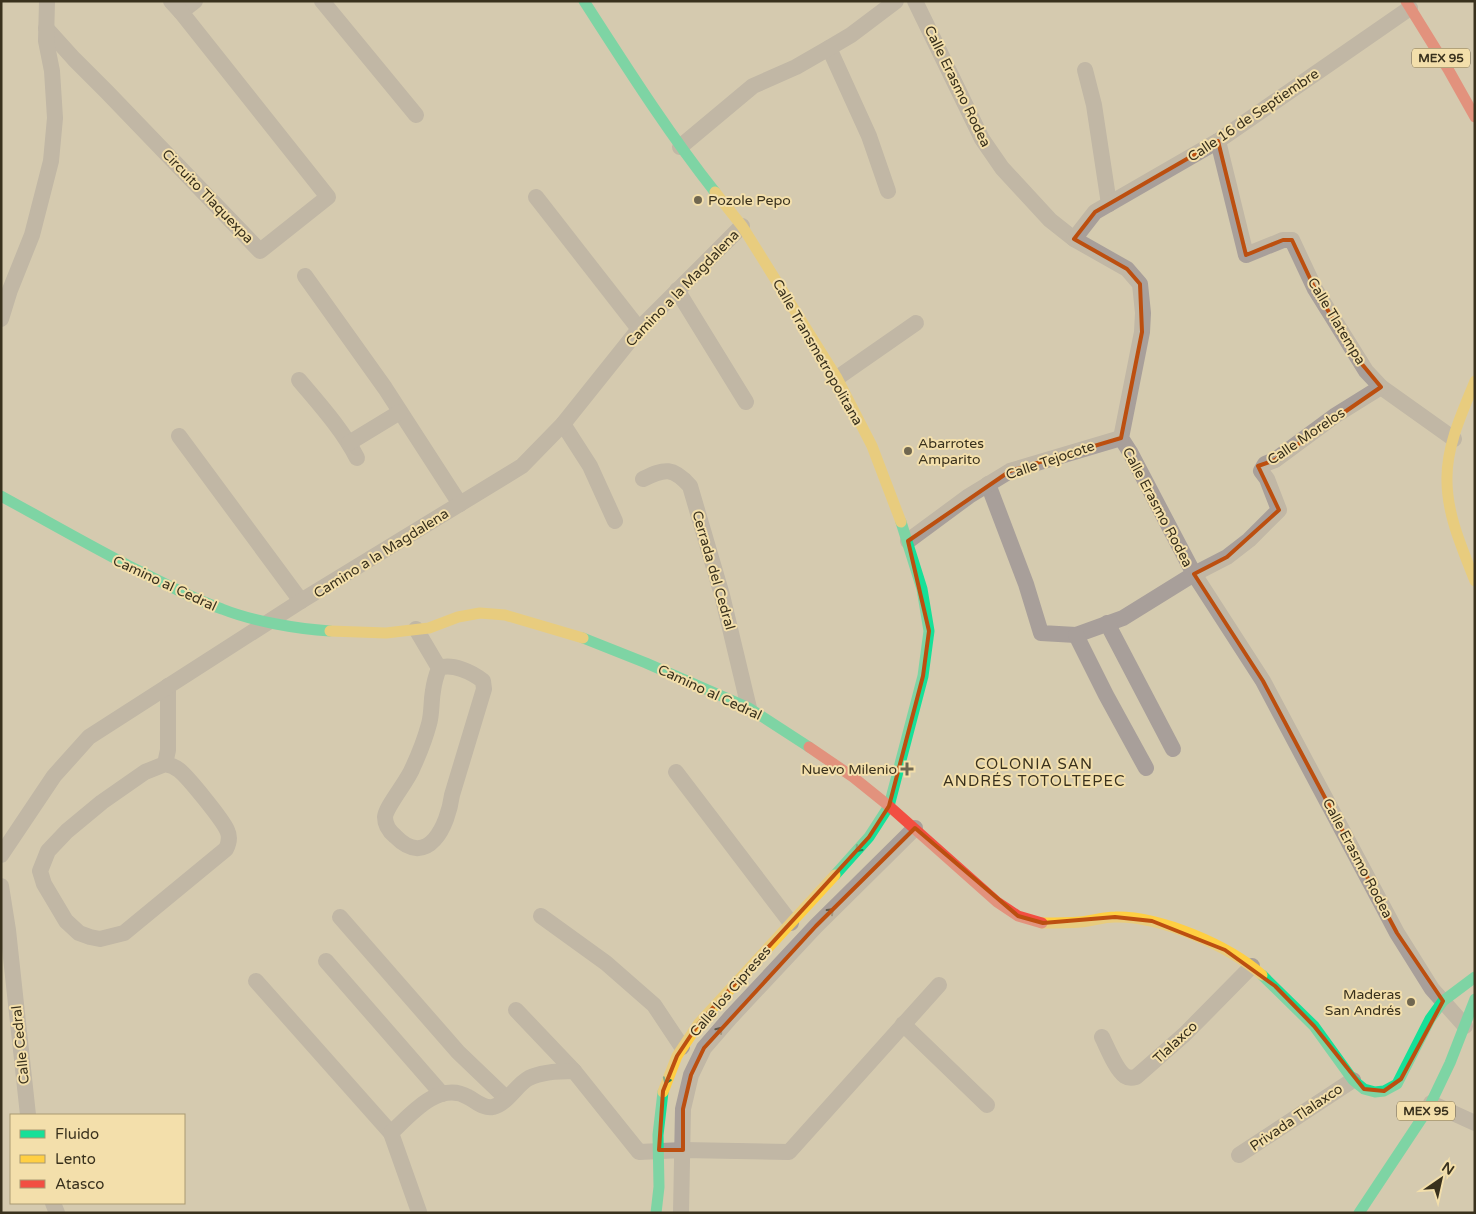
<svg xmlns="http://www.w3.org/2000/svg" width="1476" height="1214" viewBox="0 0 1476 1214" font-family="'Varela Round',sans-serif">
  <style>
    .lines { fill: none; stroke-linecap: round; stroke-linejoin: round }
    .street { stroke: #a89f9a; stroke-width: 16 }
    .fast { stroke: #16e098; stroke-width: 11 }
    .slow { stroke: #ffcf43; stroke-width: 11 }
    .jam { stroke: #f24e42; stroke-width: 11 }
    .oneway { stroke: #298054 }
    .oneway2 { stroke: #605849 }
    .marked { fill: none; stroke: #bc4f10; stroke-width: 4; stroke-linejoin: round }
    .poi-dot { fill: #706750; stroke: #f3dfab; stroke-width: 2 }
    .labels { text-anchor: middle; stroke-width: 4; stroke-linejoin: round; paint-order: stroke }
    .shield { fill: #f3dfab; stroke: #716548; stroke-width: 1 }
    .shield-label { font-size: 12px; font-weight: bold; fill: #39311d }
    .street-label { font-size: 14px; fill: #39311d; stroke: #f3dfab }
    .poi-label { font-size: 14px; fill: #39311d; stroke: #f3dfab; text-anchor: start }
    .neighbourhood-label { font-size: 15px; letter-spacing: 1px; fill: #39311d; stroke: #f3dfab }
  </style>
  <rect width="100%" height="100%" fill="#d5cbaf"/>
  <g class="lines">
    <g class="street">
      <polyline points="322,1 416,115"/>
      <polyline points="915,1 982,139 1002,168 1050,220 1074,239 1127,269 1140,284 1143,313 1142,332 1121,438 1130,452 1194,574 1263,681 1397,933 1432,989 1465,1026"/>
      <polyline points="181,12 195,1"/>
      <polyline points="46,28 74,59 107,92 260,251 328,197 181,12 171,1"/>
      <polyline points="829,48 869,136 888,191"/>
      <polyline points="1085,70 1094,105 1109,204"/>
      <polyline points="1218,141 1246,255 1283,240 1292,240 1315,289 1366,371 1381,387 1454,439"/>
      <polyline points="680,147 753,86 796,67 829,48 851,35 896,1"/>
      <polyline points="536,197 639,329"/>
      <polyline points="1074,239 1095,212 1218,141 1410,8"/>
      <polyline points="305,276 385,388 460,504"/>
      <polyline points="677,290 746,402"/>
      <polyline points="1,319 10,290 32,235 51,161 55,118 52,71 46,41 47,1"/>
      <polyline points="837,378 916,323"/>
      <path d="M299 380C320 405 342 429 357 458"/>
      <polyline points="563,424 590,466 615,521"/>
      <polyline points="179,436 301,601"/>
      <polyline points="349,443 400,412"/>
      <path d="M643 479C665 468 673 467 690 486L722 595 749 708"/>
      <polyline points="988,484 1026,584 1041,633 1076,635 1123,618 1194,574 1227,557 1249,540 1279,510 1267,479 1261,471 1265,464 1275,460 1336,415 1381,387"/>
      <polyline points="908,541 969,496 1010,471 1121,438"/>
      <polyline points="1107,623 1173,749"/>
      <path d="M416 629 439 668C436 676 434 683 433 691 431 702 432 714 429 724 425 739 419 754 413 767 408 781 386 806 385 817 385 825 389 831 395 836 428 870 448 825 452 795L484 689 483 681C472 672 452 663 439 668"/>
      <polyline points="1076,635 1106,695 1146,768"/>
      <path d="M165 764C171 765 175 767 179 770 188 777 222 819 227 830 230 836 229 843 226 849L124 933 100 939 90 937 79 933 66 921 44 884 40 871 48 851 67 831 102 802 145 772 165 764 168 750V686"/>
      <polyline points="676,772 791,923"/>
      <polyline points="1,855 54,776 89,737 301,601 522,466 563,424 639,329 742,226"/>
      <polyline points="1,886 8,930 28,1115"/>
      <polyline points="541,916 606,963 654,1005 682,1047"/>
      <polyline points="340,917 458,1052 506,1098"/>
      <polyline points="326,961 442,1094"/>
      <polyline points="256,981 391,1133"/>
      <polyline points="516,1010 574,1071"/>
      <polyline points="903,1024 987,1105"/>
      <path d="M1102 1037C1107 1047 1116 1070 1125 1076 1128 1078 1132 1078 1136 1077L1185 1034 1252 966"/>
      <polyline points="1431,1103 1475,1123"/>
      <polyline points="1239,1155 1353,1080"/>
      <polyline points="53,1203 57,1213"/>
      <path d="M419 1212 391 1133C410 1115 439 1080 468 1097 476 1101 484 1109 493 1107 508 1103 516 1085 529 1078 541 1072 561 1071 574 1071L639 1152 683 1150 789 1152 939 985"/>
      <polyline points="681,1213 683,1109 691,1075 704,1048 730,1018 816,926 915,828"/>
    </g>
    <g class="fast">
      <path d="M584 1C626 66 667 131 715 192"/>
      <path d="M1 496C47 521 92 547 139 571 166 584 193 599 222 609 252 621 297 629 330 631"/>
      <polyline points="583,638 646,663 749,708 809,747"/>
      <polyline points="835,875 869,837 889,806 923,676 929,631 922,589 901,522"/>
      <polyline points="1262,975 1314,1026 1353,1080 1364,1089 1375,1092 1384,1091 1397,1084 1430,1019 1443,1001 1475,977"/>
      <polyline points="656,1213 659,1187 658,1135 663,1092"/>
      <polyline points="1359,1213 1428,1109 1450,1063 1475,999"/>
    </g>
    <g class="slow">
      <polyline points="715,192 742,226 837,378 872,446 901,522"/>
      <path d="M1475 381C1463 411 1447 444 1447 477 1446 513 1462 548 1475 581"/>
      <polyline points="330,631 386,633 429,628 458,617 480,613 505,615 583,638"/>
      <path d="M1042 923C1055 923 1068 923 1080 922 1092 921 1103 917 1115 917 1160 916 1228 945 1262 975"/>
      <polyline points="663,1092 677,1056 699,1023 835,875"/>
    </g>
    <g class="jam">
      <polyline points="1406,1 1448,69 1475,117"/>
      <polyline points="809,747 853,777 889,806 997,902 1018,916 1042,923"/>
    </g>
  </g>
  <defs><path id="oneway-shaft" d="M-6 0H5M1.5-3L5.5 0L1.5 3" fill="none" stroke-width="1.6" stroke-linecap="round" stroke-linejoin="round" transform="scale(1.25)"/></defs>
  <g class="oneway">
    <use href="#oneway-shaft" transform="translate(861 846) rotate(132)"/>
    <use href="#oneway-shaft" transform="translate(668 1077) rotate(112)"/>
  </g>
  <g class="oneway2">
    <use href="#oneway-shaft" transform="translate(828 914) rotate(-45)"/>
    <use href="#oneway-shaft" transform="translate(717 1033) rotate(-50)"/>
  </g>
  <path d="M0 0H1476V1214H0ZM1218 141 1246 255 1283 240H1292L1315 289 1356 357 1381 387 1275 460 1258 466 1279 510 1227 557 1194 574 1263 681 1397 933 1443 1001 1401 1079 1384 1091 1364 1089 1314 1026 1275 986 1225 950 1152 921 1115 917 1043 923 1018 916 915 828 816 926 704 1048 691 1075 683 1109V1150H659L663 1091 677 1056 699 1023 869 837 889 806 923 676 929 631 908 541 1010 471 1121 438 1142 332 1140 284 1127 269 1074 239 1095 212Z" fill="#d5cbaf" fill-opacity=".55" fill-rule="evenodd"/>
  <path class="marked" d="M1218 141 1246 255 1283 240H1292L1315 289 1356 357 1381 387 1275 460 1258 466 1279 510 1227 557 1194 574 1263 681 1397 933 1443 1001 1401 1079 1384 1091 1364 1089 1314 1026 1275 986 1225 950 1152 921 1115 917 1043 923 1018 916 915 828 816 926 704 1048 691 1075 683 1109V1150H659L663 1091 677 1056 699 1023 869 837 889 806 923 676 929 631 908 541 1010 471 1121 438 1142 332 1140 284 1127 269 1074 239 1095 212Z"/>
  <g class="poi-dot">
    <circle cx="698" cy="200" r="5"/>
    <circle cx="908" cy="451" r="5"/>
    <path d="M904.5 761.5h5v5h5v5h-5v5h-5v-5h-5v-5h5z"/>
    <circle cx="1411" cy="1002" r="5"/>
  </g>
  <g class="labels">
    <g class="shield">
      <rect x="1412" y="48.5" width="58" height="19" rx="4"/>
      <rect x="1397" y="1101.5" width="58" height="19" rx="4"/>
    </g>
    <g class="shield-label">
      <text x="1441" y="62">MEX 95</text>
      <text x="1426" y="1115">MEX 95</text>
    </g>
    <g class="street-label">
      <text transform="translate(958 86) rotate(64)" y="5">Calle Erasmo Rodea</text>
      <text transform="translate(1253 115) rotate(-34)" y="5">Calle 16 de Septiembre</text>
      <text transform="translate(208 196) rotate(46)" y="5">Circuito Tlaquexpa</text>
      <text transform="translate(682 288) rotate(-46)" y="5">Camino a la Magdalena</text>
      <text transform="translate(1337 321) rotate(59)" y="5">Calle Tlatempa</text>
      <text transform="translate(818 352) rotate(60)" y="5">Calle Transmetropolitana</text>
      <text transform="translate(1306 436) rotate(-34)" y="5">Calle Morelos</text>
      <text transform="translate(1050 460) rotate(-19)" y="5">Calle Tejocote</text>
      <text transform="translate(1158 507) rotate(62)" y="5">Calle Erasmo Rodea</text>
      <text transform="translate(381 553) rotate(-32)" y="5">Camino a la Magdalena</text>
      <text transform="translate(714 570) rotate(74)" y="5">Cerrada del Cedral</text>
      <text transform="translate(165 583) rotate(25)" y="5">Camino al Cedral</text>
      <text transform="translate(710 692) rotate(25)" y="5">Camino al Cedral</text>
      <text transform="translate(1358 858) rotate(62)" y="5">Calle Erasmo Rodea</text>
      <text transform="translate(730 991) rotate(-49)" y="5">Calle los Cipreses</text>
      <text transform="translate(1175 1042) rotate(-43)" y="5">Tlalaxco</text>
      <text transform="translate(20 1045) rotate(-96)" y="5">Calle Cedral</text>
      <text transform="translate(1296 1117) rotate(-34)" y="5">Privada Tlalaxco</text>
    </g>
    <g class="poi-label">
      <text x="708" y="205">Pozole Pepo</text>
      <text x="918" y="448">Abarrotes<tspan x="918" dy="16">Amparito</tspan></text>
      <text x="897" y="774" text-anchor="end">Nuevo Milenio</text>
      <text x="1401" y="999" text-anchor="end">Maderas<tspan x="1401" dy="16">San Andrés</tspan></text>
    </g>
    <g class="neighbourhood-label">
      <text x="1034" y="769">COLONIA SAN<tspan x="1034" dy="17">ANDRÉS TOTOLTEPEC</tspan></text>
    </g>
  </g>
  <rect width="1476" height="1214" fill="none" stroke="#39311d" stroke-width="5"/>
  <rect x="10" y="1114" width="175" height="90" fill="#f3dfab" stroke="#a99972"/>
  <rect x="20" y="1130" width="25" height="8" fill="#16e098" stroke="#a99972"/>
  <text x="55" y="1139" font-size="15" fill="#39311d">Fluido</text>
  <rect x="20" y="1155" width="25" height="8" fill="#ffcf43" stroke="#a99972"/>
  <text x="55" y="1164" font-size="15" fill="#39311d">Lento</text>
  <rect x="20" y="1180" width="25" height="8" fill="#f24e42" stroke="#a99972"/>
  <text x="55" y="1189" font-size="15" fill="#39311d">Atasco</text>
  <g transform="translate(1441 1179) rotate(34)" stroke="#f3dfab" stroke-width="4" paint-order="stroke">
  <path d="M0-4L9 19L0 12L-9 19Z" fill="#39311d"/>
  <text y="-8" font-size="14" font-weight="bold" text-anchor="middle" fill="#39311d">N</text>
  </g>
</svg>
